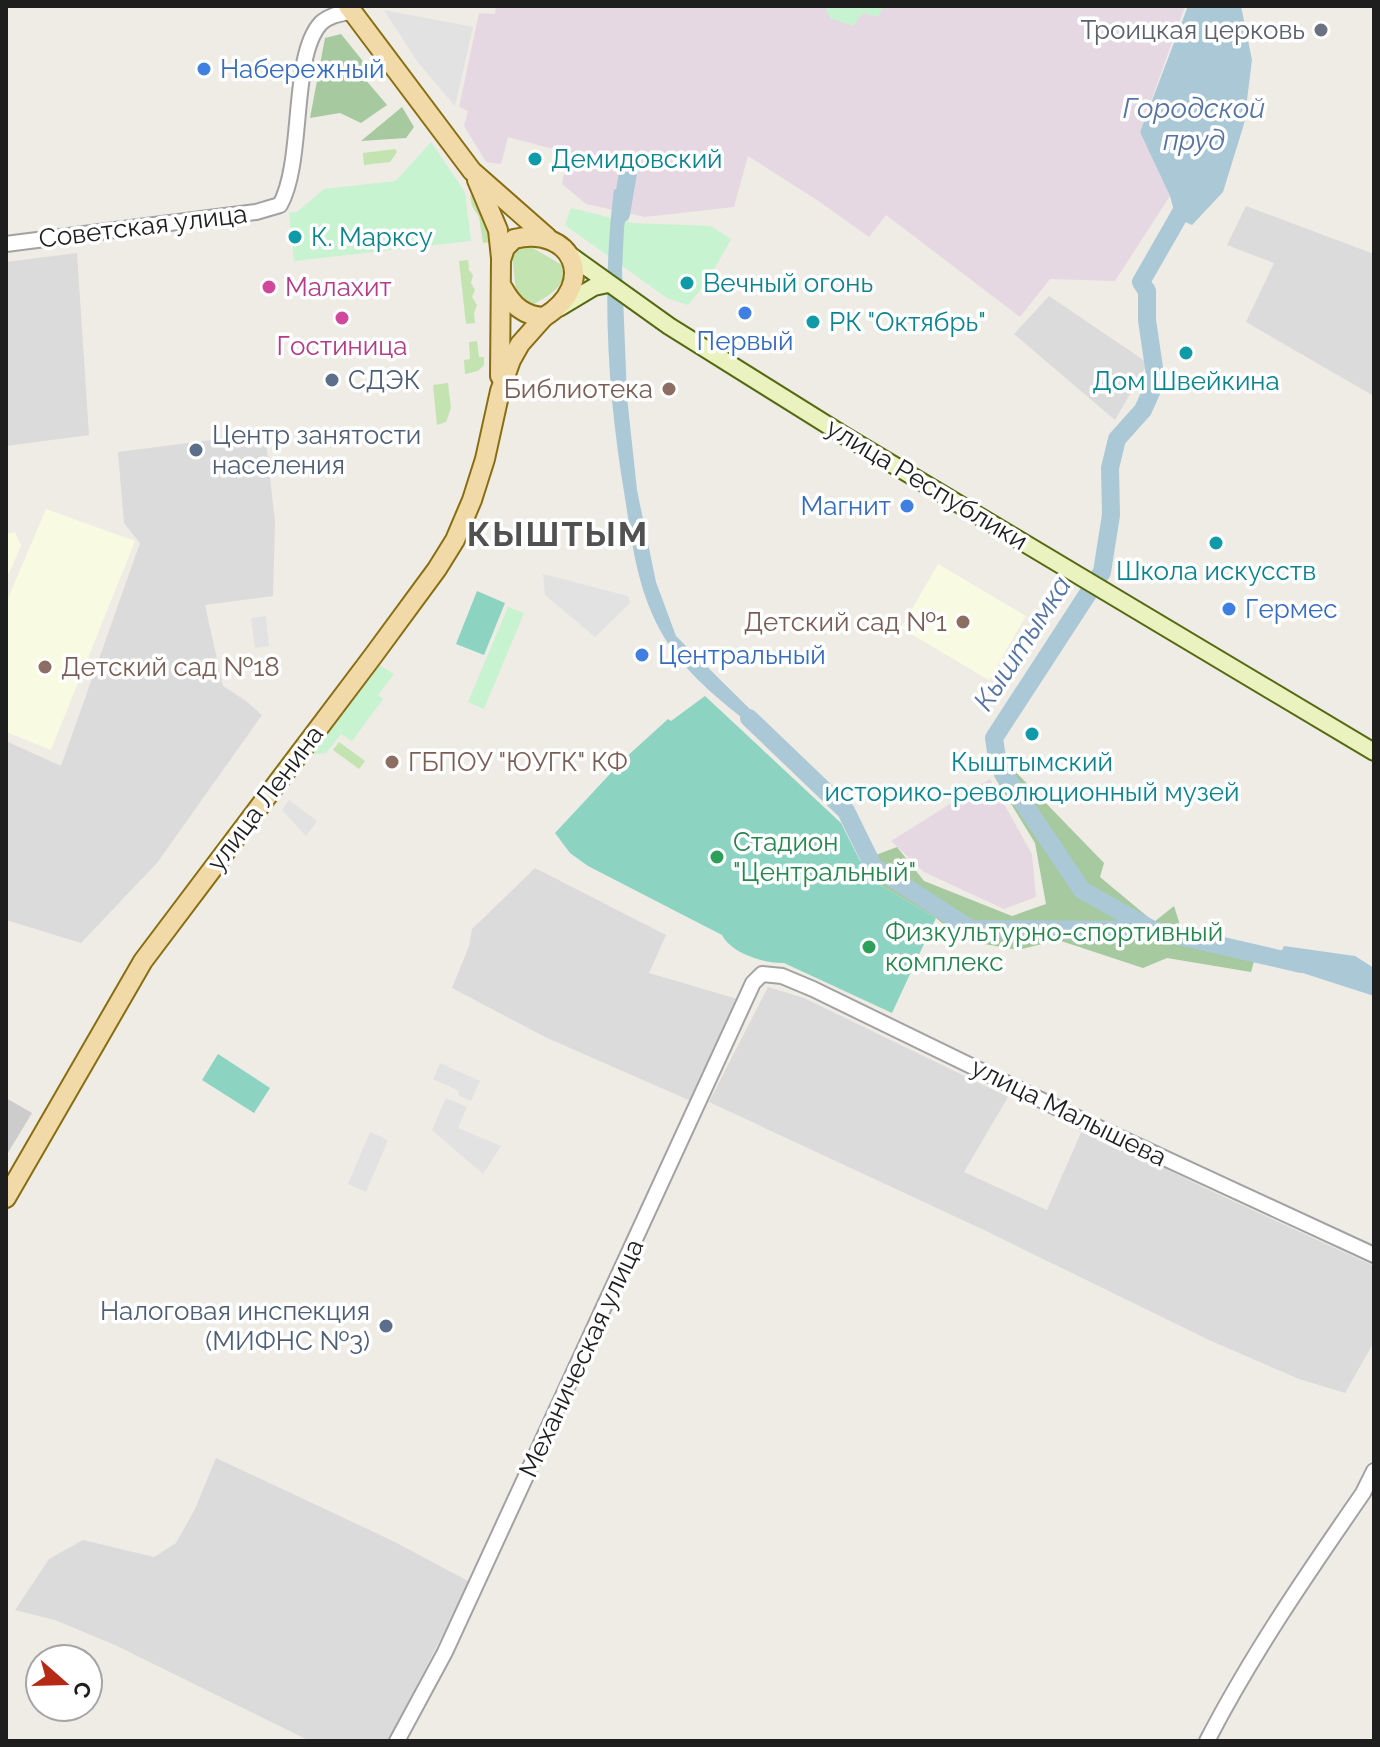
<svg xmlns="http://www.w3.org/2000/svg" width="1380" height="1747" viewBox="0 0 1380 1747" font-family="Raleway,sans-serif">
  <style>
    .residential { fill: #dcdbdb }
    .industrial { fill: #e6d8e2 }
    .education { fill: #f8fbe1 }
    .religious { fill: #ccc }
    .grass { fill: #c3e3b1 }
    .forest { fill: #a6c99f }
    .park { fill: #c7f3d0 }
    .pitch { fill: #8cd4c1 }
    .parking { fill: #e2e2e2 }
    .water { fill: #abc8d7 }
    .lines { fill: none; stroke-linecap: round; stroke-linejoin: round }
    .river { stroke: #abc8d7; stroke-width: 18 }
    .tertiary-casing { stroke: #a2a2a2; stroke-width: 18 }
    .secondary-casing { stroke: #556911; stroke-width: 20 }
    .primary-casing { stroke: #886e11; stroke-width: 22 }
    .tertiary { stroke: #fff; stroke-width: 14 }
    .secondary { stroke: #eaf2bf; stroke-width: 16 }
    .primary { stroke: #f1daa7; stroke-width: 18 }
    .worship-dot { fill: #6b7280; stroke: #fff; stroke-width: 3 }
    .shop-dot { fill: #3f7fe0; stroke: #fff; stroke-width: 3 }
    .culture-dot { fill: #0f9aa8; stroke: #fff; stroke-width: 3 }
    .hotel-dot { fill: #d1479c; stroke: #fff; stroke-width: 3 }
    .service-dot { fill: #5c6f8a; stroke: #fff; stroke-width: 3 }
    .education-dot { fill: #8d6e63; stroke: #fff; stroke-width: 3 }
    .leisure-dot { fill: #2e9e5b; stroke: #fff; stroke-width: 3 }
    .labels { text-anchor: middle; stroke-width: 7; stroke-linejoin: round; paint-order: stroke }
    .worship-label { font-size: 26px; fill: #5b616d; stroke: #fff; text-anchor: end }
    .shop-label { font-size: 26px; fill: #366cbe; stroke: #fff; text-anchor: start }
    .culture-label { font-size: 26px; fill: #0d838f; stroke: #fff; text-anchor: start }
    .street-label { font-size: 26px; fill: #1e1e1e; stroke: #fff }
    .hotel-label { font-size: 26px; fill: #b23c85; stroke: #fff; text-anchor: start }
    .service-label { font-size: 26px; fill: #4e5e75; stroke: #fff; text-anchor: start }
    .education-label { font-size: 26px; fill: #785e54; stroke: #fff; text-anchor: end }
    .leisure-label { font-size: 26px; fill: #27864d; stroke: #fff; text-anchor: start }
    .water-label { font-size: 28px; font-style: italic; fill: #5573a3; stroke: #fff }
    .district-label { font-size: 34px; font-weight: bold; letter-spacing: 2px; fill: #515151; stroke: #fff }
  </style>
  <rect width="100%" height="100%" fill="#eeece5"/>
  <g class="residential">
    <polygon points="1246,206 1374,254 1374,396 1246,322 1274,263 1227,245"/>
    <polygon points="77,253 89,435 6,446 6,262"/>
    <polygon points="1049,296 1148,363 1115,420 1014,334"/>
    <polygon points="265,433 275,522 273,596 205,605 223,686 246,701 262,715 157,863 81,943 6,920 6,741 61,766 140,543 124,523 118,452"/>
    <polygon points="535,868 666,935 649,973 741,1000 691,1101 547,1038 452,988 469,946 472,929"/>
    <polygon points="768,987 804,998 1008,1097 964,1172 1047,1210 1083,1128 1207,1189 1374,1266 1374,1342 1345,1393 1299,1379 1209,1340 984,1230 709,1102"/>
    <polygon points="216,1458 393,1541 470,1582 388,1741 310,1741 115,1645 55,1620 15,1610 49,1559 83,1540 154,1557 176,1543 195,1509"/>
  </g>
  <g class="industrial">
    <polygon points="496,6 1185,6 1140,132 1170,196 1115,281 1050,279 1020,317 886,215 869,237 817,200 748,156 734,207 645,217 586,204 562,184 568,153 508,137 501,164 486,162 464,126 468,111 459,107 479,13 495,14"/>
    <polygon points="990,779 1032,854 1036,897 1004,909 924,872 891,841"/>
  </g>
  <g class="education">
    <polygon points="46,509 135,541 51,750 6,732 6,603"/>
    <polygon points="15,532 21,546 6,580 6,534"/>
    <polygon points="938,564 1026,616 989,680 901,628"/>
  </g>
  <polygon class="religious" points="6,1098 32,1113 6,1156"/>
  <g class="grass">
    <polygon points="395,149 397,152 390,162 364,165 363,153"/>
    <polygon points="470,195 486,210 491,242 483,243 479,217 472,206"/>
    <path d="M523 246 531 247 562 265C569 287 547 296 531 306L517 300 512 255Z"/>
    <polygon points="468,260 469,270 473,275 471,283 475,290 472,297 477,305 474,313 475,323 466,324 459,261"/>
    <polygon points="477,341 479,357 484,357 484,365 478,371 465,374 464,360 470,359 469,342"/>
    <polygon points="448,383 451,408 446,422 437,425 433,385"/>
    <polygon points="339,742 365,761 359,769 333,750"/>
  </g>
  <g class="forest">
    <polygon points="341,34 366,65 359,72 387,105 361,123 340,113 310,118 325,38"/>
    <polygon points="402,107 414,127 406,138 361,141"/>
    <polygon points="1012,768 1104,863 1100,877 1154,922 1174,906 1186,944 1255,958 1251,972 1167,958 1143,968 1058,940 1018,950 962,940 936,918 879,884 860,861 897,847 924,881 1012,916 1046,904 1035,843 994,776"/>
  </g>
  <g class="park">
    <polygon points="825,6 884,6 878,17 863,13 853,26 830,18"/>
    <polygon points="431,142 465,192 471,241 294,261 289,213 297,212 324,189 396,181"/>
    <polygon points="571,208 632,223 710,226 731,239 708,280 688,305 667,298 565,225"/>
    <polygon points="508,607 524,613 484,709 468,702"/>
    <polygon points="379,665 394,674 378,695 383,699 352,741 341,734 326,753 305,755 372,667"/>
  </g>
  <g class="pitch">
    <polygon points="477,591 505,603 484,655 456,644"/>
    <path d="M705 696 841 823 860 861 879 884 936 918 892 1013 784 963C765 964 731 953 722 935L588 866 570 853 555 833 623 760 668 719 671 721Z"/>
    <polygon points="218,1054 270,1088 254,1113 202,1080"/>
  </g>
  <g class="parking">
    <polygon points="384,10 473,27 455,106 417,61"/>
    <polygon points="543,574 628,596 630,603 595,637 545,595"/>
    <polygon points="266,616 269,646 255,648 251,618"/>
    <polygon points="289,800 317,821 306,836 282,810"/>
    <polygon points="440,1063 480,1081 471,1101 458,1095 459,1091 433,1079"/>
    <polygon points="446,1098 467,1107 458,1128 501,1146 483,1174 432,1130"/>
    <polygon points="370,1132 388,1140 366,1192 348,1184"/>
  </g>
  <g class="water">
    <polygon points="1188,6 1241,6 1252,60 1244,124 1223,192 1192,225 1176,218 1170,196 1140,132"/>
    <path d="M614 189 629 194 624 228 622 271 627 397 637 490 656 582 676 636 772 731 763 735C728 706 687 677 664 637 638 593 633 549 625 498 608 397 601 292 614 189Z"/>
    <polygon points="1284,946 1355,956 1374,968 1374,996 1275,964"/>
  </g>
  <g class="lines">
    <g class="river">
      <polyline points="1188,200 1141,282 1147,291 1147,320 1156,381 1143,410 1117,439 1110,468 1111,515 1102,572 994,738 998,765 1082,890 1153,930 1301,964"/>
      <polyline points="621,214 628,173"/>
      <polyline points="749,718 846,811 873,866 971,929 1149,930"/>
    </g>
    <g class="tertiary-casing">
      <g id="tertiary">
        <path d="M6 244 256 212 280 205C305 160 290 56 321 23 330 15 339 14 350 12"/>
        <polyline points="397,1741 445,1652 753,983 762,974 782,976 813,989 1082,1120 1374,1255"/>
        <path d="M1207 1741C1252 1654 1307 1574 1363 1493L1374 1471"/>
      </g>
    </g>
    <g class="secondary-casing">
      <g id="secondary">
        <polyline points="567,253 669,326 845,436 1374,752"/>
        <polyline points="559,308 594,287 608,284"/>
      </g>
    </g>
    <g class="primary-casing">
      <g id="primary">
        <polyline points="348,6 472,171 547,237"/>
        <polyline points="477,180 498,230 501,258"/>
        <path d="M500 376 501 260 505 248 514 239C572 225 599 283 544 317 524 316 513 306 503 288"/>
        <polyline points="6,1198 143,961 373,656 437,569 455,540 472,500 485,459 500,391 511,360 520,344 544,317"/>
      </g>
    </g>
    <use href="#tertiary" class="tertiary"/>
    <use href="#secondary" class="secondary"/>
    <use href="#primary" class="primary"/>
  </g>
  <circle class="worship-dot" cx="1321" cy="30" r="8"/>
  <g class="shop-dot">
    <circle cx="204" cy="69" r="8"/>
    <circle cx="745" cy="313" r="8"/>
    <circle cx="907" cy="506" r="8"/>
    <circle cx="1229" cy="609" r="8"/>
    <circle cx="642" cy="655" r="8"/>
  </g>
  <g class="culture-dot">
    <circle cx="535" cy="159" r="8"/>
    <circle cx="295" cy="237" r="8"/>
    <circle cx="687" cy="283" r="8"/>
    <circle cx="813" cy="322" r="8"/>
    <circle cx="1186" cy="353" r="8"/>
    <circle cx="1216" cy="543" r="8"/>
    <circle cx="1032" cy="734" r="8"/>
  </g>
  <g class="hotel-dot">
    <circle cx="269" cy="287" r="8"/>
    <circle cx="342" cy="318" r="8"/>
  </g>
  <g class="service-dot">
    <circle cx="332" cy="380" r="8"/>
    <circle cx="196" cy="450" r="8"/>
    <circle cx="386" cy="1326" r="8"/>
  </g>
  <g class="education-dot">
    <circle cx="669" cy="389" r="8"/>
    <circle cx="963" cy="622" r="8"/>
    <circle cx="45" cy="667" r="8"/>
    <circle cx="392" cy="762" r="8"/>
  </g>
  <g class="leisure-dot">
    <circle cx="717" cy="857" r="8"/>
    <circle cx="869" cy="947" r="8"/>
  </g>
  <g class="labels">
    <g class="worship-label">
      <text x="1305" y="39">Троицкая церковь</text>
    </g>
    <g class="shop-label">
      <text x="220" y="78">Набережный</text>
      <text x="745" y="350" text-anchor="middle">Первый</text>
      <text x="891" y="515" text-anchor="end">Магнит</text>
      <text x="1245" y="618">Гермес</text>
      <text x="658" y="664">Центральный</text>
    </g>
    <g class="culture-label">
      <text x="551" y="168">Демидовский</text>
      <text x="311" y="246">К. Марксу</text>
      <text x="703" y="292">Вечный огонь</text>
      <text x="829" y="331">РК "Октябрь"</text>
      <text x="1186" y="390" text-anchor="middle">Дом Швейкина</text>
      <text x="1216" y="580" text-anchor="middle">Школа искусств</text>
      <text x="1032" y="771" text-anchor="middle">Кыштымский<tspan x="1032" dy="30">историко-революционный музей</tspan></text>
    </g>
    <g class="street-label">
      <text transform="translate(143 226) rotate(-7)" y="9">Советская улица</text>
      <text transform="translate(927 484) rotate(31)" y="9">улица Республики</text>
      <text transform="translate(265 798) rotate(-53)" y="9">улица Ленина</text>
      <text transform="translate(1069 1112) rotate(26)" y="9">улица Малышева</text>
      <text transform="translate(581 1358) rotate(-65)" y="9">Механическая улица</text>
    </g>
    <g class="hotel-label">
      <text x="285" y="296">Малахит</text>
      <text x="342" y="355" text-anchor="middle">Гостиница</text>
    </g>
    <g class="service-label">
      <text x="348" y="389">СДЭК</text>
      <text x="212" y="444">Центр занятости<tspan x="212" dy="30">населения</tspan></text>
      <text x="370" y="1320" text-anchor="end">Налоговая инспекция<tspan x="370" dy="30">(МИФНС №3)</tspan></text>
    </g>
    <g class="education-label">
      <text x="653" y="398">Библиотека</text>
      <text x="947" y="631">Детский сад №1</text>
      <text x="61" y="676" text-anchor="start">Детский сад №18</text>
      <text x="408" y="771" text-anchor="start">ГБПОУ "ЮУГК" КФ</text>
    </g>
    <g class="leisure-label">
      <text x="733" y="851">Стадион<tspan x="733" dy="30">"Центральный"</tspan></text>
      <text x="885" y="941">Физкультурно-спортивный<tspan x="885" dy="30">комплекс</tspan></text>
    </g>
    <g class="water-label">
      <text x="1194" y="118">Городской<tspan x="1194" dy="32">пруд</tspan></text>
      <text transform="translate(1022 643) rotate(-57)" y="10">Кыштымка</text>
    </g>
    <g class="district-label">
      <text x="558" y="546">КЫШТЫМ</text>
    </g>
  </g>
  <rect width="1380" height="1747" fill="none" stroke="#1e1e1e" stroke-width="16"/>
  <g transform="translate(64 1683) rotate(110)"><circle r="38" fill="#ffffff" stroke="#a5a5a5" stroke-width="2"/>
  <path d="M0-6L14 30L0 20L-14 30Z" fill="#b62916"/>
  <text y="-12" font-size="22" font-weight="bold" text-anchor="middle" fill="#1e1e1e">С</text>
  </g>
</svg>
